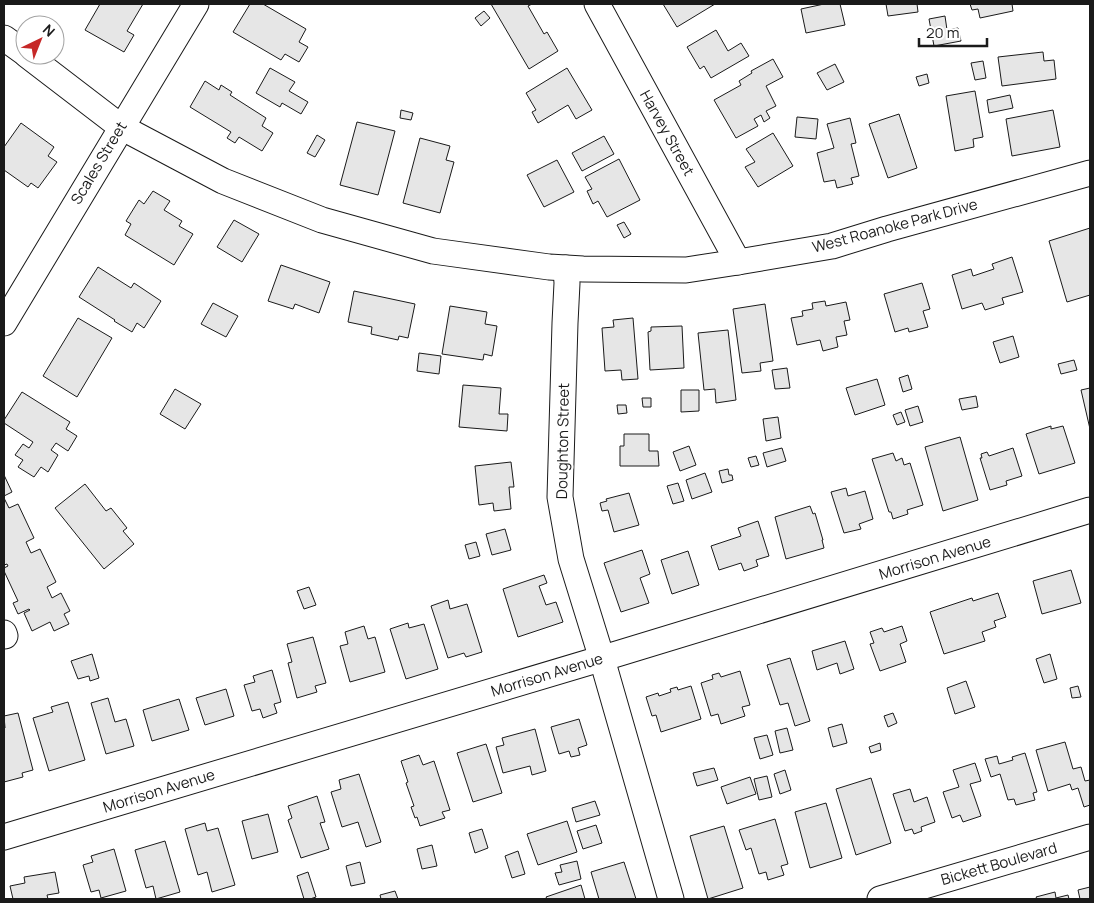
<svg xmlns="http://www.w3.org/2000/svg" width="1094" height="903" viewBox="0 0 1094 903" font-family="Manrope,sans-serif">
  <style>
    .building { fill: #e6e6e6; stroke: #1a1a1a }
    .lines { fill: none; stroke-linecap: round; stroke-linejoin: round }
    .minor-casing { stroke: #1a1a1a; stroke-width: 27 }
    .minor { stroke: #fff; stroke-width: 25 }
    .labels { text-anchor: middle; stroke-width: 4; stroke-linejoin: round; paint-order: stroke }
    .street-label { font-size: 15px; fill: #1a1a1a; stroke: #fff }
  </style>
  <rect width="100%" height="100%" fill="#fff"/>
  <g class="building">
    <polygon points="100,4 143,4 127,31 134,35 124,52 85,30"/>
    <polygon points="250,4 263,4 306,29 299,42 308,47 299,62 285,54 281,60 233,32"/>
    <polygon points="491,4 532,4 528,6 544,34 547,32 558,51 529,69"/>
    <polygon points="663,4 715,4 677,27"/>
    <polygon points="824,4 840,4 845,25 806,33 801,9"/>
    <polygon points="886,4 917,4 918,12 888,16"/>
    <polygon points="970,4 1012,4 1013,11 980,18 978,9 972,10"/>
    <polygon points="484,11 490,18 481,26 475,18"/>
    <polygon points="945,16 947,30 958,28 961,41 934,46 929,19"/>
    <polygon points="716,30 728,51 741,43 749,56 711,78 704,66 700,69 687,47"/>
    <polygon points="1043,52 1044,61 1054,60 1056,79 1002,86 998,57"/>
    <polygon points="773,59 783,77 766,86 776,106 766,111 770,118 764,122 761,115 754,119 758,126 736,138 714,100 741,85 739,81 752,73 751,71"/>
    <polygon points="983,61 986,78 975,80 971,63"/>
    <polygon points="835,64 844,82 827,90 817,73"/>
    <polygon points="270,68 295,82 289,91 308,102 301,114 282,103 280,107 256,93"/>
    <polygon points="567,68 592,110 576,119 568,105 538,123 532,112 536,110 526,93"/>
    <polygon points="927,74 929,83 919,86 916,77"/>
    <polygon points="205,81 219,90 221,85 232,92 230,95 266,118 262,126 273,133 262,151 239,137 235,143 227,138 231,132 190,107"/>
    <polygon points="975,91 983,137 973,139 974,147 955,151 946,96"/>
    <polygon points="1010,95 1013,108 989,113 987,100"/>
    <polygon points="401,110 413,113 411,120 400,118"/>
    <polygon points="1053,110 1060,147 1012,156 1006,119"/>
    <polygon points="899,114 917,168 888,178 869,124"/>
    <polygon points="797,117 818,119 816,139 795,137"/>
    <polygon points="850,118 856,143 851,144 859,176 851,178 853,184 837,188 835,180 824,182 817,153 834,148 827,124"/>
    <polygon points="357,122 395,131 378,195 340,185"/>
    <polygon points="21,123 54,147 48,156 57,162 38,188 31,183 28,187 4,170 4,147"/>
    <polygon points="773,133 793,166 758,187 745,167 755,162 746,149"/>
    <polygon points="317,135 325,140 315,157 307,153"/>
    <polygon points="604,136 614,154 582,171 572,153"/>
    <polygon points="420,138 450,146 446,160 454,162 440,213 403,203"/>
    <polygon points="619,159 640,200 607,217 598,201 593,204 587,191 592,189 585,177"/>
    <polygon points="557,160 574,192 544,207 527,175"/>
    <polygon points="153,191 170,201 164,210 182,221 179,226 193,234 174,265 125,235 131,224 126,221 139,200 144,204"/>
    <polygon points="234,220 259,234 242,262 217,247"/>
    <polygon points="624,222 631,234 624,238 617,225"/>
    <polygon points="1090,228 1090,295 1067,302 1049,241"/>
    <polygon points="1012,257 1023,292 1002,298 1004,304 985,310 982,303 962,309 952,275 971,269 973,276 994,269 992,264"/>
    <polygon points="281,265 330,282 319,313 295,304 293,309 268,301"/>
    <polygon points="98,267 131,288 134,283 161,301 144,328 137,323 132,332 114,321 115,320 79,297"/>
    <polygon points="922,283 930,309 923,311 928,327 909,332 908,328 895,332 884,294"/>
    <polygon points="354,291 415,304 408,338 399,336 398,340 371,334 372,327 348,322"/>
    <polygon points="825,301 826,306 846,302 850,320 844,321 847,335 836,337 838,347 823,351 820,340 797,345 791,318 803,316 802,311 813,309 812,303"/>
    <polygon points="213,303 238,316 226,337 201,324"/>
    <polygon points="765,304 773,361 760,363 761,371 742,373 733,309"/>
    <polygon points="450,306 487,312 485,324 497,326 492,356 484,354 483,360 442,354"/>
    <polygon points="78,318 112,338 77,397 43,376"/>
    <polygon points="633,318 638,379 622,380 621,370 605,371 602,328 614,327 613,320"/>
    <polygon points="682,326 684,368 650,370 648,332 651,331 651,327"/>
    <polygon points="728,330 736,400 716,403 715,389 704,390 698,333"/>
    <polygon points="1013,336 1019,357 1000,363 993,342"/>
    <polygon points="419,353 441,356 439,374 417,371"/>
    <polygon points="1074,360 1077,370 1061,374 1058,364"/>
    <polygon points="787,368 790,388 775,389 772,370"/>
    <polygon points="908,375 912,389 903,392 899,378"/>
    <polygon points="877,379 885,405 855,415 846,388"/>
    <polygon points="463,385 501,388 499,414 508,414 507,431 459,427"/>
    <polygon points="1090,388 1090,429 1081,390"/>
    <polygon points="175,389 201,404 185,429 160,414"/>
    <polygon points="681,390 699,390 699,411 681,412"/>
    <polygon points="22,392 70,422 66,429 77,436 68,451 56,443 51,450 58,455 48,472 41,467 34,477 18,467 23,460 15,455 23,444 29,448 33,442 4,423 4,420"/>
    <polygon points="976,396 978,407 962,410 959,399"/>
    <polygon points="642,398 651,398 651,407 643,407"/>
    <polygon points="617,405 626,405 627,413 618,414"/>
    <polygon points="918,406 923,422 910,426 905,410"/>
    <polygon points="901,412 905,422 897,425 893,415"/>
    <polygon points="778,417 781,438 766,441 763,419"/>
    <polygon points="1051,426 1051,429 1063,426 1075,463 1039,474 1026,434"/>
    <polygon points="624,434 649,434 649,451 658,451 659,466 620,466 620,446 624,446"/>
    <polygon points="960,437 978,500 943,511 925,447"/>
    <polygon points="689,446 696,465 680,471 673,452"/>
    <polygon points="782,448 786,461 767,467 763,453"/>
    <polygon points="1013,448 1022,476 1006,481 1007,485 990,490 980,458 982,458 981,454 987,452 989,456"/>
    <polygon points="893,453 896,461 902,458 904,465 910,463 923,505 907,510 908,514 893,519 891,512 889,512 872,459"/>
    <polygon points="756,456 759,465 751,467 748,458"/>
    <polygon points="511,462 514,487 509,487 511,509 494,511 493,503 479,505 475,466"/>
    <polygon points="728,469 729,475 732,475 733,480 722,483 719,471"/>
    <polygon points="705,473 712,492 692,499 686,480"/>
    <polygon points="4,475 12,492 4,496"/>
    <polygon points="678,483 684,501 673,504 667,486"/>
    <polygon points="85,484 106,511 111,508 127,528 123,531 134,544 104,569 55,508"/>
    <polygon points="846,488 848,496 865,491 873,519 859,524 861,529 844,533 831,492"/>
    <polygon points="629,493 639,525 614,532 608,510 602,511 600,503 607,501 606,499"/>
    <polygon points="4,498 9,508 18,504 34,538 26,542 31,553 40,549 56,582 47,587 52,598 61,593 70,611 64,614 69,624 54,631 50,622 32,631 24,613 30,610 29,609 18,614 13,603 18,601 4,571 4,568 8,566 7,564 4,565"/>
    <polygon points="810,506 813,514 815,513 823,540 822,540 824,548 786,559 775,517"/>
    <polygon points="758,521 769,556 756,560 758,566 744,571 741,563 719,570 711,546 741,536 738,528"/>
    <polygon points="505,529 511,550 492,555 486,534"/>
    <polygon points="476,542 480,556 469,559 465,545"/>
    <polygon points="642,550 650,574 640,578 649,603 621,612 604,563"/>
    <polygon points="688,551 699,585 672,594 661,560"/>
    <polygon points="1071,570 1081,603 1042,614 1033,581"/>
    <polygon points="544,575 547,583 539,586 546,605 556,602 563,622 518,637 503,589"/>
    <polygon points="309,587 316,605 304,609 297,591"/>
    <polygon points="998,593 1006,617 994,621 996,627 982,632 985,641 944,654 930,612 972,598 973,601"/>
    <polygon points="448,600 450,609 467,604 482,652 466,657 464,653 448,658 431,606"/>
    <polygon points="408,623 409,628 424,624 438,669 406,679 390,629"/>
    <polygon points="364,626 368,639 375,637 385,672 350,682 340,646 348,644 345,632"/>
    <polygon points="902,626 907,641 900,644 906,662 880,671 870,644 874,643 870,632 882,628 884,632"/>
    <polygon points="313,637 326,683 315,686 317,692 297,698 288,663 292,662 287,644"/>
    <polygon points="845,641 854,669 840,674 837,663 817,670 812,651"/>
    <polygon points="92,654 99,678 90,681 89,676 78,679 71,661"/>
    <polygon points="1050,654 1057,679 1044,683 1036,659"/>
    <polygon points="790,658 810,721 795,726 788,703 780,705 767,665"/>
    <polygon points="272,670 281,702 274,704 277,713 263,718 260,709 252,711 244,685 255,682 253,676"/>
    <polygon points="740,671 750,705 742,707 745,716 721,724 718,714 711,716 701,683 713,679 712,675 719,673 721,677"/>
    <polygon points="966,681 975,707 955,714 947,688"/>
    <polygon points="691,686 701,719 661,732 656,715 652,716 646,697 658,693 659,696 671,692 670,689 677,687 678,690"/>
    <polygon points="1078,686 1081,697 1072,698 1070,688"/>
    <polygon points="226,689 234,716 205,725 196,698"/>
    <polygon points="108,698 115,722 126,719 134,746 106,754 91,703"/>
    <polygon points="179,699 189,730 152,741 143,710"/>
    <polygon points="68,702 85,760 49,771 33,718 53,712 51,707"/>
    <polygon points="18,713 33,770 22,773 23,777 4,782 4,728 5,728 4,716"/>
    <polygon points="893,713 897,723 888,727 884,716"/>
    <polygon points="579,719 587,745 578,748 580,755 571,757 569,751 559,754 551,727"/>
    <polygon points="842,724 847,743 833,747 828,728"/>
    <polygon points="787,728 793,750 780,753 775,731"/>
    <polygon points="535,729 546,771 532,775 530,766 503,773 496,747 504,745 502,738"/>
    <polygon points="767,735 773,755 760,759 754,738"/>
    <polygon points="1065,742 1073,769 1081,767 1085,781 1090,780 1090,805 1084,807 1078,788 1072,790 1070,784 1048,791 1036,750"/>
    <polygon points="880,743 881,750 871,753 869,747"/>
    <polygon points="486,744 502,793 473,802 457,753"/>
    <polygon points="1025,753 1037,792 1033,793 1035,800 1016,805 1014,799 1008,800 1000,774 991,777 985,759 997,756 999,764 1013,760 1012,757"/>
    <polygon points="419,755 423,765 434,761 450,810 442,812 445,818 420,826 417,817 415,818 411,807 414,806 406,783 408,782 401,761"/>
    <polygon points="975,763 981,781 970,784 981,816 963,822 960,815 952,818 943,792 959,787 953,770"/>
    <polygon points="714,768 718,780 697,786 693,773"/>
    <polygon points="785,770 791,790 780,794 774,774"/>
    <polygon points="359,774 381,842 366,847 358,822 342,827 331,792 341,789 339,780"/>
    <polygon points="767,776 772,797 759,800 754,779"/>
    <polygon points="750,777 756,794 727,804 721,787"/>
    <polygon points="871,778 891,843 856,855 836,789"/>
    <polygon points="910,789 914,802 927,797 935,822 921,827 922,831 914,834 912,829 905,831 893,794"/>
    <polygon points="317,796 325,822 320,823 329,849 301,858 288,820 292,818 288,806"/>
    <polygon points="595,801 600,815 576,822 572,808"/>
    <polygon points="826,803 842,858 810,868 795,812"/>
    <polygon points="268,814 278,852 252,859 242,821"/>
    <polygon points="775,819 788,864 781,866 784,875 768,880 766,872 759,874 751,848 746,850 739,830"/>
    <polygon points="567,821 577,852 538,865 527,834"/>
    <polygon points="205,823 207,831 218,828 235,885 212,892 207,872 198,875 185,829"/>
    <polygon points="596,825 602,843 583,849 577,831"/>
    <polygon points="724,826 743,888 708,899 690,836"/>
    <polygon points="482,829 488,848 475,853 469,833"/>
    <polygon points="165,841 180,892 156,899 153,886 146,888 135,850"/>
    <polygon points="432,845 437,866 422,869 417,849"/>
    <polygon points="114,849 126,891 101,898 99,890 91,892 83,865 93,862 91,856"/>
    <polygon points="518,851 525,874 512,878 505,856"/>
    <polygon points="577,861 581,879 559,885 555,873 562,872 560,865"/>
    <polygon points="360,862 365,883 351,886 346,866"/>
    <polygon points="624,862 636,899 599,899 591,872"/>
    <polygon points="55,872 59,893 47,895 48,899 13,899 10,886 25,883 24,877"/>
    <polygon points="308,872 316,897 310,899 304,899 297,876"/>
    <polygon points="581,885 585,899 547,899 546,897"/>
    <polygon points="1090,887 1090,899 1080,899 1078,890"/>
    <polygon points="395,891 398,899 381,899 380,895"/>
    <polygon points="1055,892 1056,898 1068,895 1069,899 1037,899 1036,897"/>
  </g>
  <g class="lines">
    <g class="minor-casing">
      <g id="minor">
        <polyline points="597,4 738,262"/>
        <polyline points="4,38 25,53"/>
        <polyline points="27,55 121,127 223,181 322,220 433,251 549,267 583,269 686,270 738,262 832,246 887,229 1090,173"/>
        <polyline points="566,268 567,283 565,323 560,497 571,559 602,659 671,899"/>
        <polyline points="4,323 196,4"/>
        <polyline points="4,633 5,636"/>
        <polyline points="4,837 620,653 1090,510"/>
        <polyline points="880,899 1090,837"/>
      </g>
    </g>
    <use href="#minor" class="minor"/>
  </g>
  <g class="labels">
    <g class="street-label">
      <text transform="translate(667 133) rotate(61)" y="5">Harvey Street</text>
      <text transform="translate(99 163) rotate(-59)" y="5">Scales Street</text>
      <text transform="translate(895 226) rotate(-15)" y="5">West Roanoke Park Drive</text>
      <text transform="translate(563 441) rotate(-89)" y="5">Doughton Street</text>
      <text transform="translate(935 558) rotate(-17)" y="5">Morrison Avenue</text>
      <text transform="translate(547 675) rotate(-17)" y="5">Morrison Avenue</text>
      <text transform="translate(159 791) rotate(-17)" y="5">Morrison Avenue</text>
      <text transform="translate(999 864) rotate(-16)" y="5">Bickett Boulevard</text>
    </g>
  </g>
  <rect width="1094" height="903" fill="none" stroke="#1a1a1a" stroke-width="10"/>
  <g transform="translate(40 40) rotate(43)"><circle r="24" fill="#ffffff" stroke="#a3a3a3"/>
  <path d="M0-4L9 19L0 12L-9 19Z" fill="#c62828"/>
  <text y="-8" font-size="14" font-weight="bold" text-anchor="middle" fill="#1a1a1a">N</text>
  </g>
  <path d="M919 38v8h68v-8" fill="none" stroke="#1a1a1a" stroke-width="2.5"/>
  <text x="926" y="38" font-size="15" fill="#1a1a1a" stroke="#ffffff" stroke-width="4" paint-order="stroke">20 m</text>
</svg>
